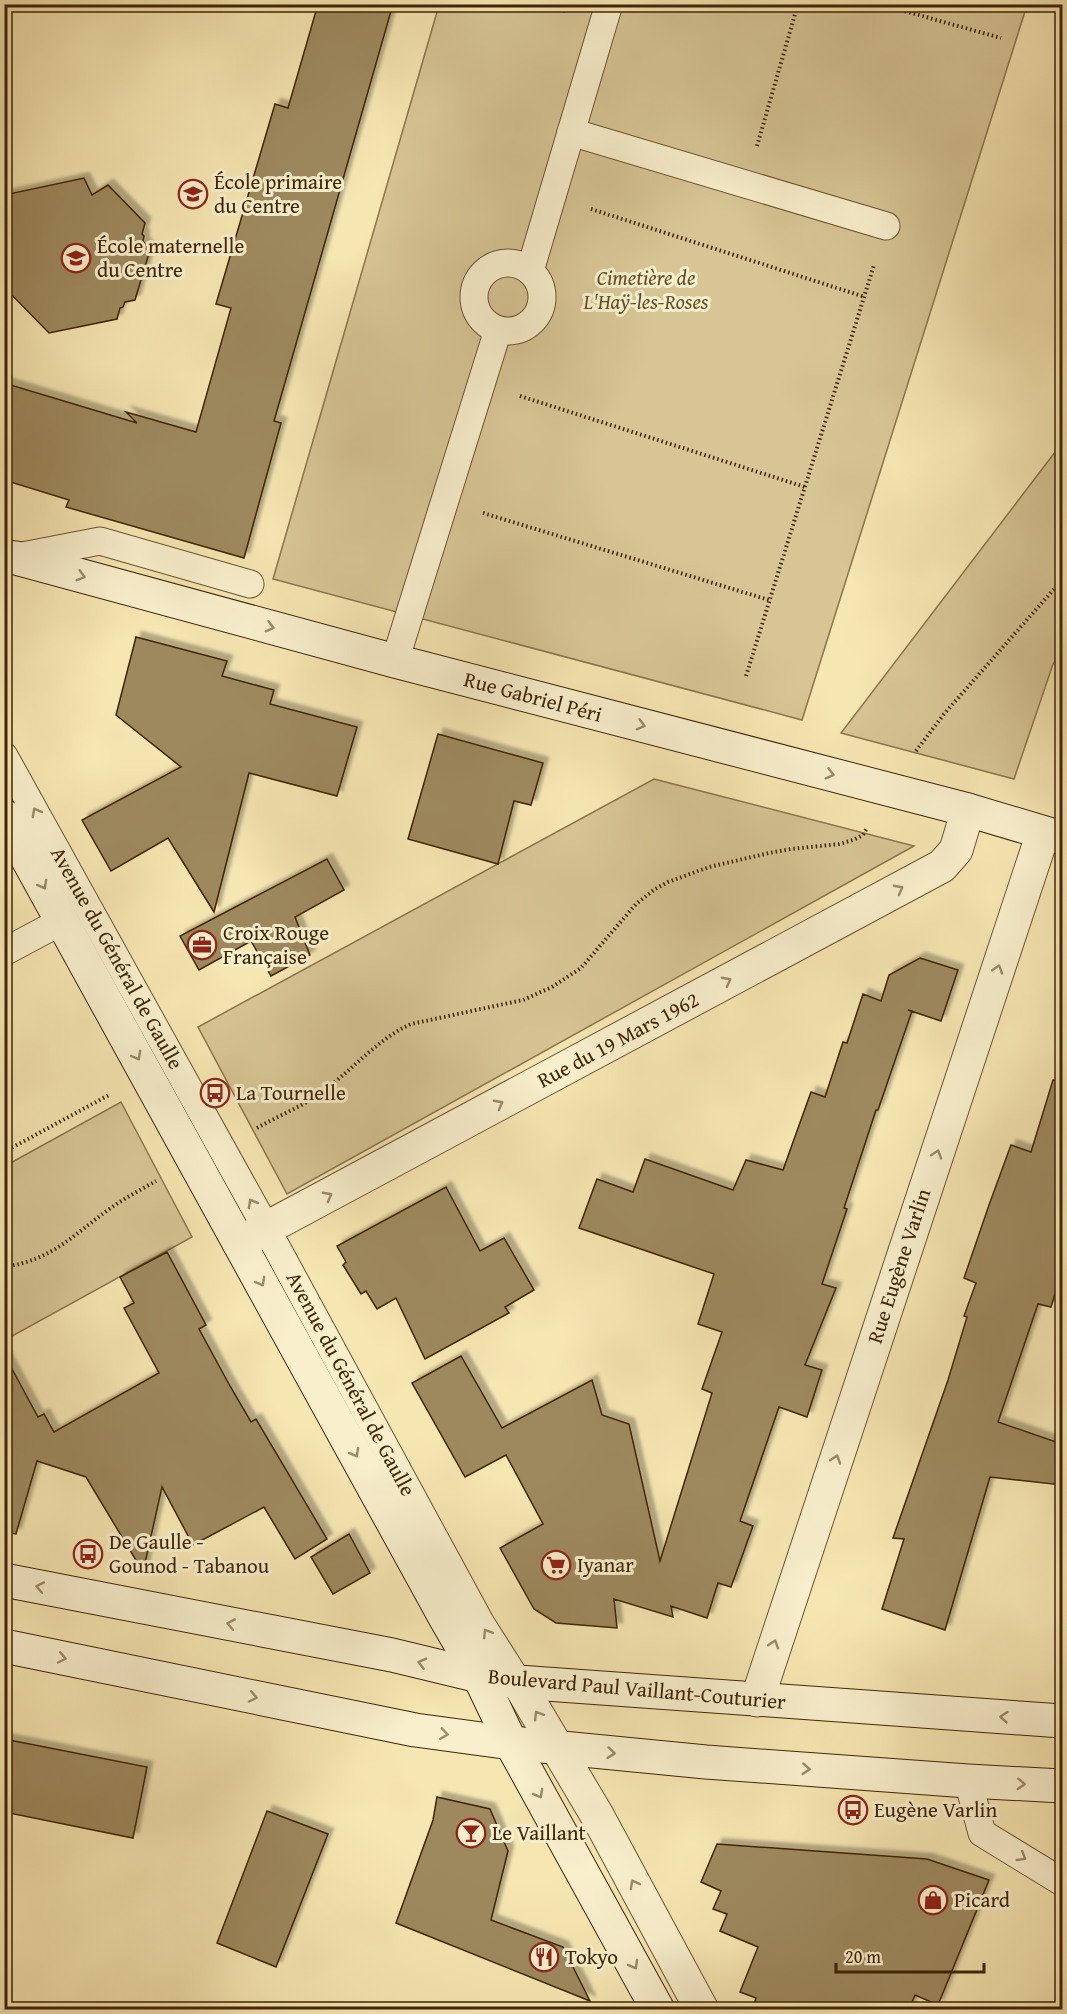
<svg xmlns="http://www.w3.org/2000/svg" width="1067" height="2014" viewBox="0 0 1067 2014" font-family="'Gentium Book Plus',serif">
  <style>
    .green { fill: #d7c595; stroke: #8b754d; stroke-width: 1.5 }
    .building { fill: #9e895f; stroke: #3f2505; stroke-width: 1.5; filter: url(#shadow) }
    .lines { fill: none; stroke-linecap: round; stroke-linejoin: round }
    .lane-casing { stroke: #6d5530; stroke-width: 29 }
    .street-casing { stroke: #6d5530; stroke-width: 35 }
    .secondary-casing { stroke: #3f2505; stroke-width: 35 }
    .path { stroke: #3f2505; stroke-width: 4; stroke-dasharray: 1.5 3; stroke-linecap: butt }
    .lane { stroke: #f9efcd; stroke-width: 27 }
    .street { stroke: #f9efcd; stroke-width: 33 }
    .secondary { stroke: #f9efcd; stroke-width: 33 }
    .oneway { stroke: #9c8a69 }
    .labels { text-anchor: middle; stroke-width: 6; stroke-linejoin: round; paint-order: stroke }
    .poi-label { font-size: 21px; fill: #3f2505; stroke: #f9efcd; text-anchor: start }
    .park-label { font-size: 21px; font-style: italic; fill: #654d29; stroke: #f9efcd }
    .street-label { font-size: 21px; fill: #3f2505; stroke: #f9efcd }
  </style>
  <defs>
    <filter id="shadow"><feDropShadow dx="5.5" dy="-5.5" stdDeviation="1.5" flood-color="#0004"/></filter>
  </defs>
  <rect width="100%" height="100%" fill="#f6e6b2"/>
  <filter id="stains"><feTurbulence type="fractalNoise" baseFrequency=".00333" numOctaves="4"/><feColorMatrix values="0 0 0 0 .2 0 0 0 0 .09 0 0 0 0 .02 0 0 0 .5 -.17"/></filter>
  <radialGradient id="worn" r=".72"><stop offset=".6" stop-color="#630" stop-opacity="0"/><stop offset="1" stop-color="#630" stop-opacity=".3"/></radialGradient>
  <g class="green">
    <polygon points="439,5 1027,5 802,720 273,579"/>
    <polygon points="1062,443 1062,652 1053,664 1014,779 841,733"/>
    <polygon points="654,779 914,846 287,1194 198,1027"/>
    <polygon points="121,1102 192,1237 5,1340 5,1166"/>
  </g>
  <g class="building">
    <polygon points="318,4 393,4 274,421 281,423 244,558 66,507 69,500 4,480 4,383 137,423 126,412 196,432 231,308 216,304 275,104 288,108"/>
    <polygon points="84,178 92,195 108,185 145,223 142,234 144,236 143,241 150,250 135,300 125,302 123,307 120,308 117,319 49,333 4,287 4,195"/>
    <polygon points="136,637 227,661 222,676 274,690 270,704 357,727 337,796 249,773 214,912 168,838 111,871 82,820 181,767 116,715"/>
    <polygon points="438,734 543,763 531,805 514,801 498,864 408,839"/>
    <polygon points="327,859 344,890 295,917 310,955 271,976 251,941 199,970 180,936"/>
    <polygon points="920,958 958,970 941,1021 908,1010 912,1011 878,1110 876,1110 844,1208 847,1209 822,1284 836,1288 805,1365 822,1370 807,1417 779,1407 740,1521 753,1526 731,1587 718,1583 707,1618 671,1606 673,1617 614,1599 617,1628 556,1623 534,1609 500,1548 543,1524 506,1455 465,1477 412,1383 461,1356 502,1428 592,1380 602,1415 629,1424 660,1561 712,1393 702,1389 722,1332 698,1324 714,1274 579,1228 597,1179 633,1192 645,1159 733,1190 746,1160 783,1170 811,1092 825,1097 843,1042 847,1043 863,994 881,1001 889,975"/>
    <polygon points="1053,1080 1062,1081 1062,1271 1051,1307 1038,1304 998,1422 1062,1444 1062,1485 990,1477 945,1630 882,1609 904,1539 893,1538 948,1380 967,1317 964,1316 976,1283 964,1278 989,1205 1011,1145 1031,1152"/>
    <polygon points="446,1187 480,1251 504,1238 534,1290 505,1307 509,1313 425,1359 396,1298 377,1309 366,1291 361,1294 343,1265 346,1262 337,1246"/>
    <polygon points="167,1252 206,1325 199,1329 230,1386 251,1422 256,1419 327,1539 295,1559 264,1507 193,1545 162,1487 143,1572 86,1477 37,1461 16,1534 4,1532 4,1354 38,1417 44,1414 54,1432 159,1373 124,1308 134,1303 120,1277"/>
    <polygon points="349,1534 370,1573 333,1594 311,1557"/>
    <polygon points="4,1739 147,1767 133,1838 4,1812"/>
    <polygon points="437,1797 490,1809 508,1851 491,1920 563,1947 590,2001 396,1923 433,1820"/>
    <polygon points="267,1811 328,1834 276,1967 217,1943"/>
    <polygon points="717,1844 927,1859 989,1880 938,2005 915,1995 909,2010 752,2010 756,1998 740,1992 758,1947 720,1931 727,1914 713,1909 721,1891 701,1882"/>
  </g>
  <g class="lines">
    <g class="lane-casing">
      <g id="lane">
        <polyline points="571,132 886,226"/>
        <circle cx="508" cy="297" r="34"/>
        <polyline points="530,271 609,4"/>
        <polyline points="17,557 100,541 250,584"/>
        <polyline points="395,661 498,330"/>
        <polyline points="4,756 266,1228 480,1622 518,1682"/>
        <polyline points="4,952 62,921"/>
        <polyline points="968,1781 982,1833 1062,1882"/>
      </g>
    </g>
    <g class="street-casing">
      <g id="street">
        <polyline points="239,1243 942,866 956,850 968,810"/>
        <polyline points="518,1682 598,1817 702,2010"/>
        <polyline points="757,1700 1043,833"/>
      </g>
    </g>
    <g class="secondary-casing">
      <g id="secondary">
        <polyline points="4,557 16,558 395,661 968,810 1062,838"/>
        <polyline points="4,816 446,1619 479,1676 511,1743 658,2010"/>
        <polyline points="4,1580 392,1655 479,1676 518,1682 1062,1721"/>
        <polyline points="4,1646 415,1730 511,1743 706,1762 968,1781 1062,1786"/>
      </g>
    </g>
    <g class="path">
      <polyline points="542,4 566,11"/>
      <polyline points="879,4 1001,38"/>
      <polyline points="1055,4 1062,7"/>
      <polyline points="757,146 798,4"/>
      <polyline points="591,209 865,297"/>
      <polyline points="520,396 805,487"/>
      <polyline points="483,513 769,600"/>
      <polyline points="746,676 874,265"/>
      <polyline points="916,751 944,714 1062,580"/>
      <path d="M257 1128C280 1115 306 1105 326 1089 355 1067 378 1039 411 1024L523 1000 552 987 581 968 636 904 655 889 668 882 709 867 769 853 791 849 839 844 853 840 863 835 867 828"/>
      <polyline points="4,1152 109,1095"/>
      <path d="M4 1267C52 1260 72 1236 108 1210 123 1199 140 1190 156 1181"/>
    </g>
    <use href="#lane" class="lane"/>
    <use href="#street" class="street"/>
    <use href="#secondary" class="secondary"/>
  </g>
  <defs><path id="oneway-chevron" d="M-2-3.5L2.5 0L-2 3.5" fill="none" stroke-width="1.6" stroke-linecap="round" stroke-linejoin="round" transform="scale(1.5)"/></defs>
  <g class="oneway">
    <use href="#oneway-chevron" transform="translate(81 576) rotate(16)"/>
    <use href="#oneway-chevron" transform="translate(270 627) rotate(15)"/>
    <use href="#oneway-chevron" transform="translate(641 725) rotate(15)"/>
    <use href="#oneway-chevron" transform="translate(830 774) rotate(15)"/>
    <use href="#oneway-chevron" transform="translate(36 812) rotate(-119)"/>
    <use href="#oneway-chevron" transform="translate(43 885) rotate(61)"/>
    <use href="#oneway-chevron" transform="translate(899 889) rotate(-28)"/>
    <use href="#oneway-chevron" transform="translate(998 969) rotate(-72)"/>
    <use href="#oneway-chevron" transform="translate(727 981) rotate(-28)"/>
    <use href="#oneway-chevron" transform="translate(137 1056) rotate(61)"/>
    <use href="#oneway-chevron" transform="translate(499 1104) rotate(-28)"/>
    <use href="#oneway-chevron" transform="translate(937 1154) rotate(-72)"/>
    <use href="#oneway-chevron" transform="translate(328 1196) rotate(-28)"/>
    <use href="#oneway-chevron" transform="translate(252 1203) rotate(-119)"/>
    <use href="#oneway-chevron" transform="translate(261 1282) rotate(61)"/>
    <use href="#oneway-chevron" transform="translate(355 1453) rotate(61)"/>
    <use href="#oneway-chevron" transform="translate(836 1459) rotate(-72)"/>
    <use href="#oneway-chevron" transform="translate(40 1587) rotate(-169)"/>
    <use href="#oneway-chevron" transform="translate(231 1624) rotate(-169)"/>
    <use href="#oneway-chevron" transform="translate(487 1633) rotate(-122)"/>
    <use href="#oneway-chevron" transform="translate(774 1644) rotate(-72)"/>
    <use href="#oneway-chevron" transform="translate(62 1658) rotate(12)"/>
    <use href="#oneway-chevron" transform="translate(422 1663) rotate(-166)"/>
    <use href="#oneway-chevron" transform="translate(253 1697) rotate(12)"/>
    <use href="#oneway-chevron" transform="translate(538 1715) rotate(-121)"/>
    <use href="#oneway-chevron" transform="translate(1004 1717) rotate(-176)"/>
    <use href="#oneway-chevron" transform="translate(444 1734) rotate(8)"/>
    <use href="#oneway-chevron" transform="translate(611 1753) rotate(6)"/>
    <use href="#oneway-chevron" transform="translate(806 1769) rotate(4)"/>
    <use href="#oneway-chevron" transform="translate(1021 1784) rotate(3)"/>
    <use href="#oneway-chevron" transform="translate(539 1794) rotate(61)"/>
    <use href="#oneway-chevron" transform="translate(1022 1857) rotate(31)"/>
    <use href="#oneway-chevron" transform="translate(634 1884) rotate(-118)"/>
    <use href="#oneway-chevron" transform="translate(634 1965) rotate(61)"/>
  </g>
  <defs>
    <g id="school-ring" transform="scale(1.5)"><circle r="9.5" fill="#f9efcd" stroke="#8f2418" stroke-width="1.5"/><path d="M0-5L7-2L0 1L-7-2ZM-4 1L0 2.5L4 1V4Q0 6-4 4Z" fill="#8f2418"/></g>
    <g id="office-ring" transform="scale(1.5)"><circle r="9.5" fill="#f9efcd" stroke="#8f2418" stroke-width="1.5"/><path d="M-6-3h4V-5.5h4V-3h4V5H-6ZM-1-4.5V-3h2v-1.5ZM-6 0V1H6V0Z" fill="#8f2418"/></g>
    <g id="bus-ring" transform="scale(1.5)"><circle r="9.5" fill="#f9efcd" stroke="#8f2418" stroke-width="1.5"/><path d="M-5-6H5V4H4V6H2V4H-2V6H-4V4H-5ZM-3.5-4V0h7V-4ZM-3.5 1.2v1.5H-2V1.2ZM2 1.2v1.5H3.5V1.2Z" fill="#8f2418"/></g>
    <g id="supermarket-ring" transform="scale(1.5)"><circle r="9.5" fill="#f9efcd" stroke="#8f2418" stroke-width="1.5"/><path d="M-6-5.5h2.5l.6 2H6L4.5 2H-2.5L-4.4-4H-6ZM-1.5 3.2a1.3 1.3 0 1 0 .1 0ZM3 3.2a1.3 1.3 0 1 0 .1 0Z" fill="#8f2418"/></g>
    <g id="bar-ring" transform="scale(1.5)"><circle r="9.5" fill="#f9efcd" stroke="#8f2418" stroke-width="1.5"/><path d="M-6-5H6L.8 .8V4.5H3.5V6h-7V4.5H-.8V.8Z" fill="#8f2418"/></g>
    <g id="shop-ring" transform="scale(1.5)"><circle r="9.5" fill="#f9efcd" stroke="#8f2418" stroke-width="1.5"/><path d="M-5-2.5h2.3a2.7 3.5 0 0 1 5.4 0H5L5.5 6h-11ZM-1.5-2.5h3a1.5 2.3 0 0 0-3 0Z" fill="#8f2418"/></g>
    <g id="restaurant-ring" transform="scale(1.5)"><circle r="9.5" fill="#f9efcd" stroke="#8f2418" stroke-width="1.5"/><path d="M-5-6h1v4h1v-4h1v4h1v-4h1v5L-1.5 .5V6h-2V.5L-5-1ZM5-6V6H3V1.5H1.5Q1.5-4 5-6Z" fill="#8f2418"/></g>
  </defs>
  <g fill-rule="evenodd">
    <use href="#school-ring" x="193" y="194"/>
    <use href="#school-ring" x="76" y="258"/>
    <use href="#office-ring" x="202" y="945"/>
    <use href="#bus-ring" x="215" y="1093"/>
    <use href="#bus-ring" x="88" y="1554"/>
    <use href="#supermarket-ring" x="556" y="1565"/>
    <use href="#bus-ring" x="853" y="1810"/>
    <use href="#bar-ring" x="471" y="1833"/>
    <use href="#shop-ring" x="933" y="1900"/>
    <use href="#restaurant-ring" x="544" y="1957"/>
  </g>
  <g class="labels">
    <g class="poi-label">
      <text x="214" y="189">École primaire<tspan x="214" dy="24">du Centre</tspan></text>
      <text x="97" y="253">École maternelle<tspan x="97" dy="24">du Centre</tspan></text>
      <text x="223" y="940">Croix Rouge<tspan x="223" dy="24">Française</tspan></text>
      <text x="236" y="1100">La Tournelle</text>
      <text x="109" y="1549">De Gaulle -<tspan x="109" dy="24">Gounod - Tabanou</tspan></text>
      <text x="577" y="1572">Iyanar</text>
      <text x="874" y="1817">Eugène Varlin</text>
      <text x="492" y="1840">Le Vaillant</text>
      <text x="954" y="1907">Picard</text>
      <text x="565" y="1964">Tokyo</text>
    </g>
    <g class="park-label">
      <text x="646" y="285">Cimetière de<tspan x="646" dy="24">L'Haÿ-les-Roses</tspan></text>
    </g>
    <g class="street-label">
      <text transform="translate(533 697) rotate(15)" y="7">Rue Gabriel Péri</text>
      <text transform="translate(117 958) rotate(61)" y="7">Avenue du Général de Gaulle</text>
      <text transform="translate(618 1040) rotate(-28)" y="7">Rue du 19 Mars 1962</text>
      <text transform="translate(899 1266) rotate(-72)" y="7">Rue Eugène Varlin</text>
      <text transform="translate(351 1384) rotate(62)" y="7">Avenue du Général de Gaulle</text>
      <text transform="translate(637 1689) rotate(5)" y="7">Boulevard Paul Vaillant-Couturier</text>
    </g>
  </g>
  <rect width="1067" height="2014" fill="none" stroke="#f6e6b2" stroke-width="24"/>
  <rect x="6" y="6" width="1055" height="2002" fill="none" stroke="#3f2505" stroke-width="3"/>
  <rect x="12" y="12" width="1043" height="1990" fill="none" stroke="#3f2505" stroke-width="1.5"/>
  <path d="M836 1963v9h148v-9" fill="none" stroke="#3f2505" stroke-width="3"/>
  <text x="845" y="1963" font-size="18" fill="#3f2505" stroke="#f9efcd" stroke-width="4.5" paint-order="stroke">20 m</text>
  <rect width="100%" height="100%" filter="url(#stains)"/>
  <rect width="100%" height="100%" fill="url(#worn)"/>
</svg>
